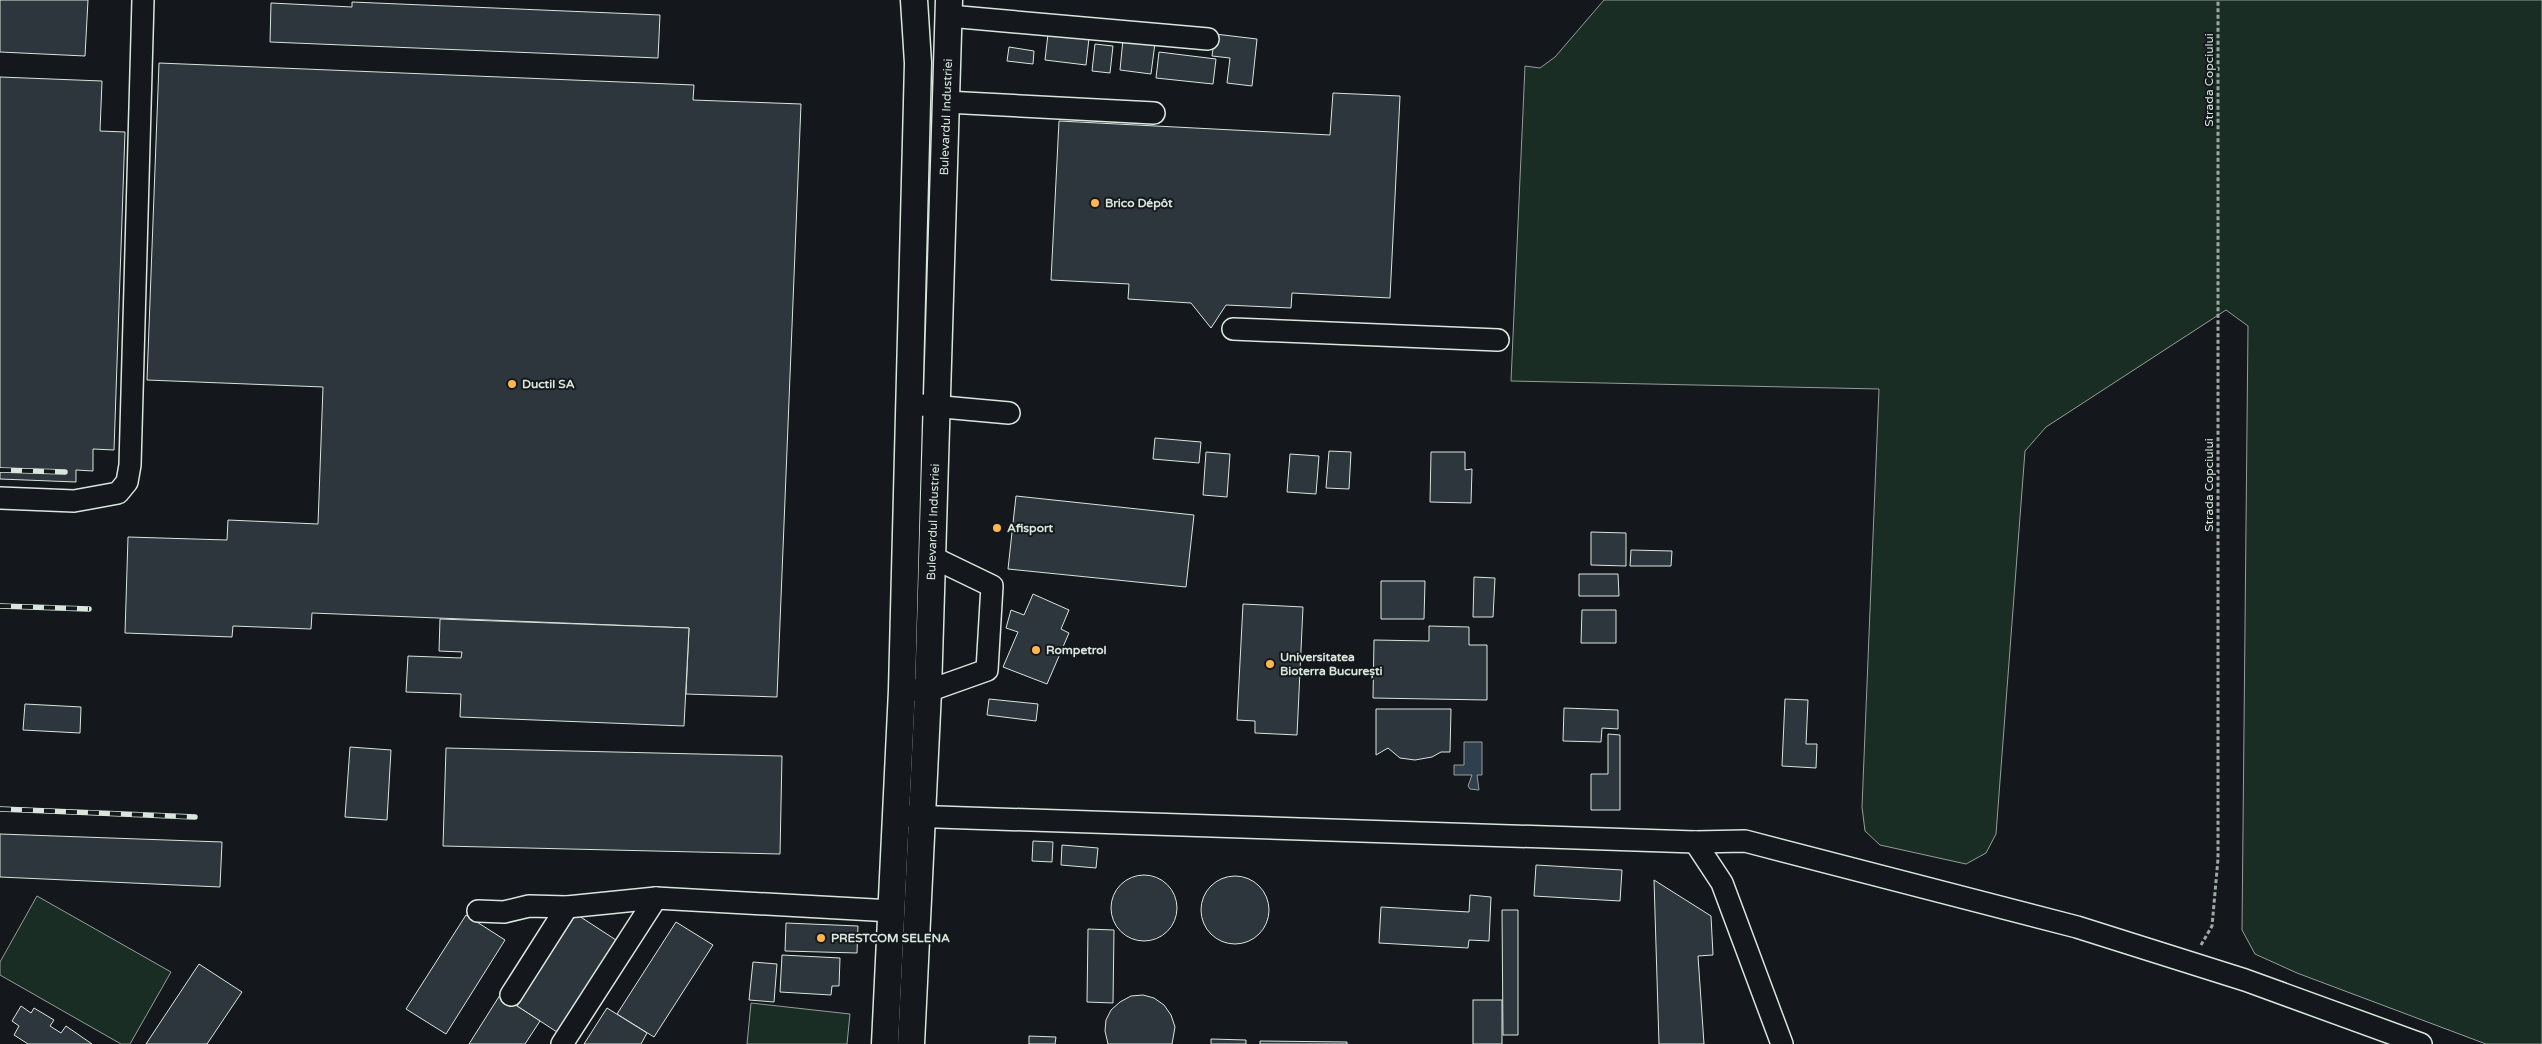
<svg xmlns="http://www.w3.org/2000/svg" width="2542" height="1044" viewBox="0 0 2542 1044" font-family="'Varela Round',sans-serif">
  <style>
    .green { fill: #1a2d24; stroke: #939e99 }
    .water { fill: #2f3f4d; stroke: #939e99 }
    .building { fill: #2c363c; stroke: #d8e6dc }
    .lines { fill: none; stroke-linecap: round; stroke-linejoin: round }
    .minor-casing { stroke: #d8e6dc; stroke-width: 24 }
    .major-casing { stroke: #d8e6dc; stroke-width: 29 }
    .path { stroke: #9da8a2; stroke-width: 3; stroke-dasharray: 4 2.5; stroke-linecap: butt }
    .minor { stroke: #14181c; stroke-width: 21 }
    .major { stroke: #14181c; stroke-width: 26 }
    .rail-casing { stroke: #d8e6dc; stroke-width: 5.5 }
    .rail { stroke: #14181c; stroke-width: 4; stroke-dasharray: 11; stroke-linecap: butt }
    .poi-dot { fill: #ffb74d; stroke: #14181c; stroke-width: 2 }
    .labels { text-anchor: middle; stroke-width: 4; stroke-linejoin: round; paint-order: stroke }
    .street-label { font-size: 12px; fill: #d8e6dc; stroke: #14181c }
    .poi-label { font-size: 12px; font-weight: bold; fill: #d8e6dc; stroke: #14181c; text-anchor: start }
  </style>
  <rect width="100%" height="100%" fill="#14181c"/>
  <g class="green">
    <polygon points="1604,0 2542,0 2542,1044 2486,1044 2297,973 2255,954 2242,930 2248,326 2226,310 2046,427 2025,451 1996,834 1986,853 1966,864 1880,845 1865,831 1862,807 1879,389 1511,381 1525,66 1540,68 1555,57"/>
    <polygon points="37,896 171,972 130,1044 121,1044 0,975 0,962"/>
    <polygon points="751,1003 850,1014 847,1044 747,1044"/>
  </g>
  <polygon class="water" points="1464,742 1482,742 1482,775 1477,775 1479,790 1470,789 1468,786 1472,775 1454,775 1454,765 1464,765"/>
  <g class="building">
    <polygon points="0,0 88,0 85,56 0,52"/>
    <polygon points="352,2 660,15 658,58 270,42 271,3 352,7"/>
    <polygon points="1048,34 1089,38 1086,65 1045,60"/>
    <polygon points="1215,34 1257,39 1252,86 1227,83 1230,58 1212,56"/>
    <polygon points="1123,39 1155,43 1151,74 1120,70"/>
    <polygon points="1095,44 1113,46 1110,73 1092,71"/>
    <polygon points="1009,47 1034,51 1033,64 1007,61"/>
    <polygon points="1159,52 1216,59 1213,84 1156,78"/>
    <polygon points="159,63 694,85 693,100 801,104 777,697 686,694 689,628 312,613 311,629 233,626 232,637 125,633 128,537 227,540 228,520 318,524 323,387 147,380"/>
    <polygon points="0,77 102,81 100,131 125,132 114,450 93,449 93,471 76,470 76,482 0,479"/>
    <polygon points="1333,93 1400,96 1390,298 1292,293 1291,308 1226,305 1211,328 1191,303 1128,299 1129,284 1051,280 1059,121 1330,135"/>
    <polygon points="1155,438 1201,442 1199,463 1153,459"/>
    <polygon points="1329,451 1351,452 1349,489 1326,488"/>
    <polygon points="1206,452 1230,454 1227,497 1203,495"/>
    <polygon points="1431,452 1465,452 1465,470 1472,469 1471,503 1430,502"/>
    <polygon points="1290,454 1319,456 1316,494 1287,492"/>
    <polygon points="1016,496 1194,515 1186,587 1008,569"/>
    <polygon points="1591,532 1626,533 1626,566 1591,565"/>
    <polygon points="1631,550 1672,551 1671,566 1630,566"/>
    <polygon points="1579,574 1618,574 1619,596 1579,596"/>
    <polygon points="1474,577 1495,578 1493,617 1473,617"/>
    <polygon points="1381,581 1425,581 1424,619 1381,619"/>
    <polygon points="1033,594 1069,610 1061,629 1069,633 1047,684 1003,667 1018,632 1006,628 1011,610 1024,615"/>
    <polygon points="1243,604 1303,607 1297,735 1255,733 1255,721 1237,720"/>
    <polygon points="1582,610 1616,610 1616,643 1581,643"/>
    <polygon points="440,619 689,628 684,726 460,717 461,694 406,692 408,656 461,658 462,652 439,651"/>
    <polygon points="1429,626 1469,627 1469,645 1487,645 1487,700 1373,698 1374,640 1429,641"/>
    <polygon points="989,699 1038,704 1036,721 987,715"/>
    <polygon points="1785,699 1808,700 1806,744 1817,744 1816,768 1782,766"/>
    <polygon points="25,704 81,707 80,733 23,730"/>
    <polygon points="1564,708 1618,710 1618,729 1602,728 1601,742 1563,741"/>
    <polygon points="1376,709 1451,709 1450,752 1441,752 1432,757 1415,760 1400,758 1388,748 1376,755"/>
    <polygon points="1608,734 1620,735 1620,810 1591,810 1591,774 1608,774"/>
    <polygon points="350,747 391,750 387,820 345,817"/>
    <polygon points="446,748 782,756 780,854 443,846"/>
    <polygon points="0,834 222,842 220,887 0,877"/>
    <polygon points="1033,841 1053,842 1052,862 1032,861"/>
    <polygon points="1062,845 1098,848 1096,868 1061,865"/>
    <polygon points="1536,865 1622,870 1620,901 1534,896"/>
    <circle cx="1144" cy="908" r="33"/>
    <circle cx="1235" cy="910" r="34"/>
    <polygon points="1654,880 1711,916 1713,955 1698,956 1704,1044 1659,1044"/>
    <polygon points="1470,895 1491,897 1489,941 1469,940 1468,948 1379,943 1381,907 1469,912"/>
    <polygon points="1502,910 1518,910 1518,1035 1503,1035"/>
    <polygon points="576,914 616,940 557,1032 517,1006"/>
    <polygon points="466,915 505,940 446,1034 406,1009"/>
    <polygon points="676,922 713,945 654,1037 617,1014"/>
    <polygon points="786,923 858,926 857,953 785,951"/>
    <polygon points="1088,929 1114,930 1113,1003 1087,1002"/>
    <polygon points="782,955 840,958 839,986 832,986 831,995 780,992"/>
    <polygon points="753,962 777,964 774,1002 749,1000"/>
    <polygon points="199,964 242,992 207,1044 146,1044"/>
    <polygon points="500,995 540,1021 525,1044 469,1044"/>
    <polygon points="1143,995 1154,998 1164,1005 1171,1015 1175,1027 1172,1044 1108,1044 1105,1031 1106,1020 1111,1010 1120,1002 1131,996"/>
    <rect x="1473" y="1000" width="29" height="44"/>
    <polygon points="21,1006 31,1013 34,1008 54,1020 50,1026 61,1033 66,1026 92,1044 28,1044 14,1035 19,1026 12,1021"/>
    <polygon points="607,1008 647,1033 641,1044 584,1044"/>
    <polygon points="1029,1036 1056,1037 1055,1044 1029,1044"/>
    <polygon points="1211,1039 1246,1040 1246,1044 1211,1044"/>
    <polygon points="1260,1041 1347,1042 1347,1044 1260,1044"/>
  </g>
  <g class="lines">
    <g class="minor-casing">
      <g id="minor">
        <polyline points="949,16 1208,39"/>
        <polyline points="946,102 1154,113"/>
        <polyline points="1233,329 1498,340"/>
        <polyline points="921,405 1009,413"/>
        <polyline points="0,498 74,501 118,493 127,482 130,465 143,0"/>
        <polyline points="914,690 928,691 987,670 992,586 932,557"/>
        <polyline points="908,816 1695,842 1745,841 2077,927 2245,980 2421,1044"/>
        <polyline points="1695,842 1722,883 1782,1044"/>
        <polyline points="478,911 504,912 529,906 567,907 656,898 892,911"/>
        <polyline points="511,995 567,907"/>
        <polyline points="562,1044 656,898"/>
      </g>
    </g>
    <g class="major-casing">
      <g id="major">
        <polyline points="885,1044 902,690 918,63 914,0"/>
        <polyline points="911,1044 928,691 949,0"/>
      </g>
    </g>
    <polyline class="path" points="2201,945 2212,926 2218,859 2218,0"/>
    <use href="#minor" class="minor"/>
    <use href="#major" class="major"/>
    <g class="rail-casing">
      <g id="rail">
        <polyline points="0,470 65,472"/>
        <polyline points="0,606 89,609"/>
        <polyline points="0,809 195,817"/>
      </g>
    </g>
    <use href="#rail" class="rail"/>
  </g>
  <g class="poi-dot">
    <circle cx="1095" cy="203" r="5"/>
    <circle cx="512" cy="384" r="5"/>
    <circle cx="997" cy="528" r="5"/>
    <circle cx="1036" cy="650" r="5"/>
    <circle cx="1270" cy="664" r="5"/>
    <circle cx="821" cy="938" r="5"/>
  </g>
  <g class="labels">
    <g class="street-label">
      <text transform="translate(2209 80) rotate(-90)" y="4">Strada Copciului</text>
      <text transform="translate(946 117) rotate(-88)" y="4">Bulevardul Industriei</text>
      <text transform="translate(2209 485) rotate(-90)" y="4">Strada Copciului</text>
      <text transform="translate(933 522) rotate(-88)" y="4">Bulevardul Industriei</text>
    </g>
    <g class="poi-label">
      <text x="1105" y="207">Brico Dépôt</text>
      <text x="522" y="388">Ductil SA</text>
      <text x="1007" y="532">Afisport</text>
      <text x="1046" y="654">Rompetrol</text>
      <text x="1280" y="661">Universitatea<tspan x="1280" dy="14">Bioterra București</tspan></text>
      <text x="831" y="942">PRESTCOM SELENA</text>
    </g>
  </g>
</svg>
